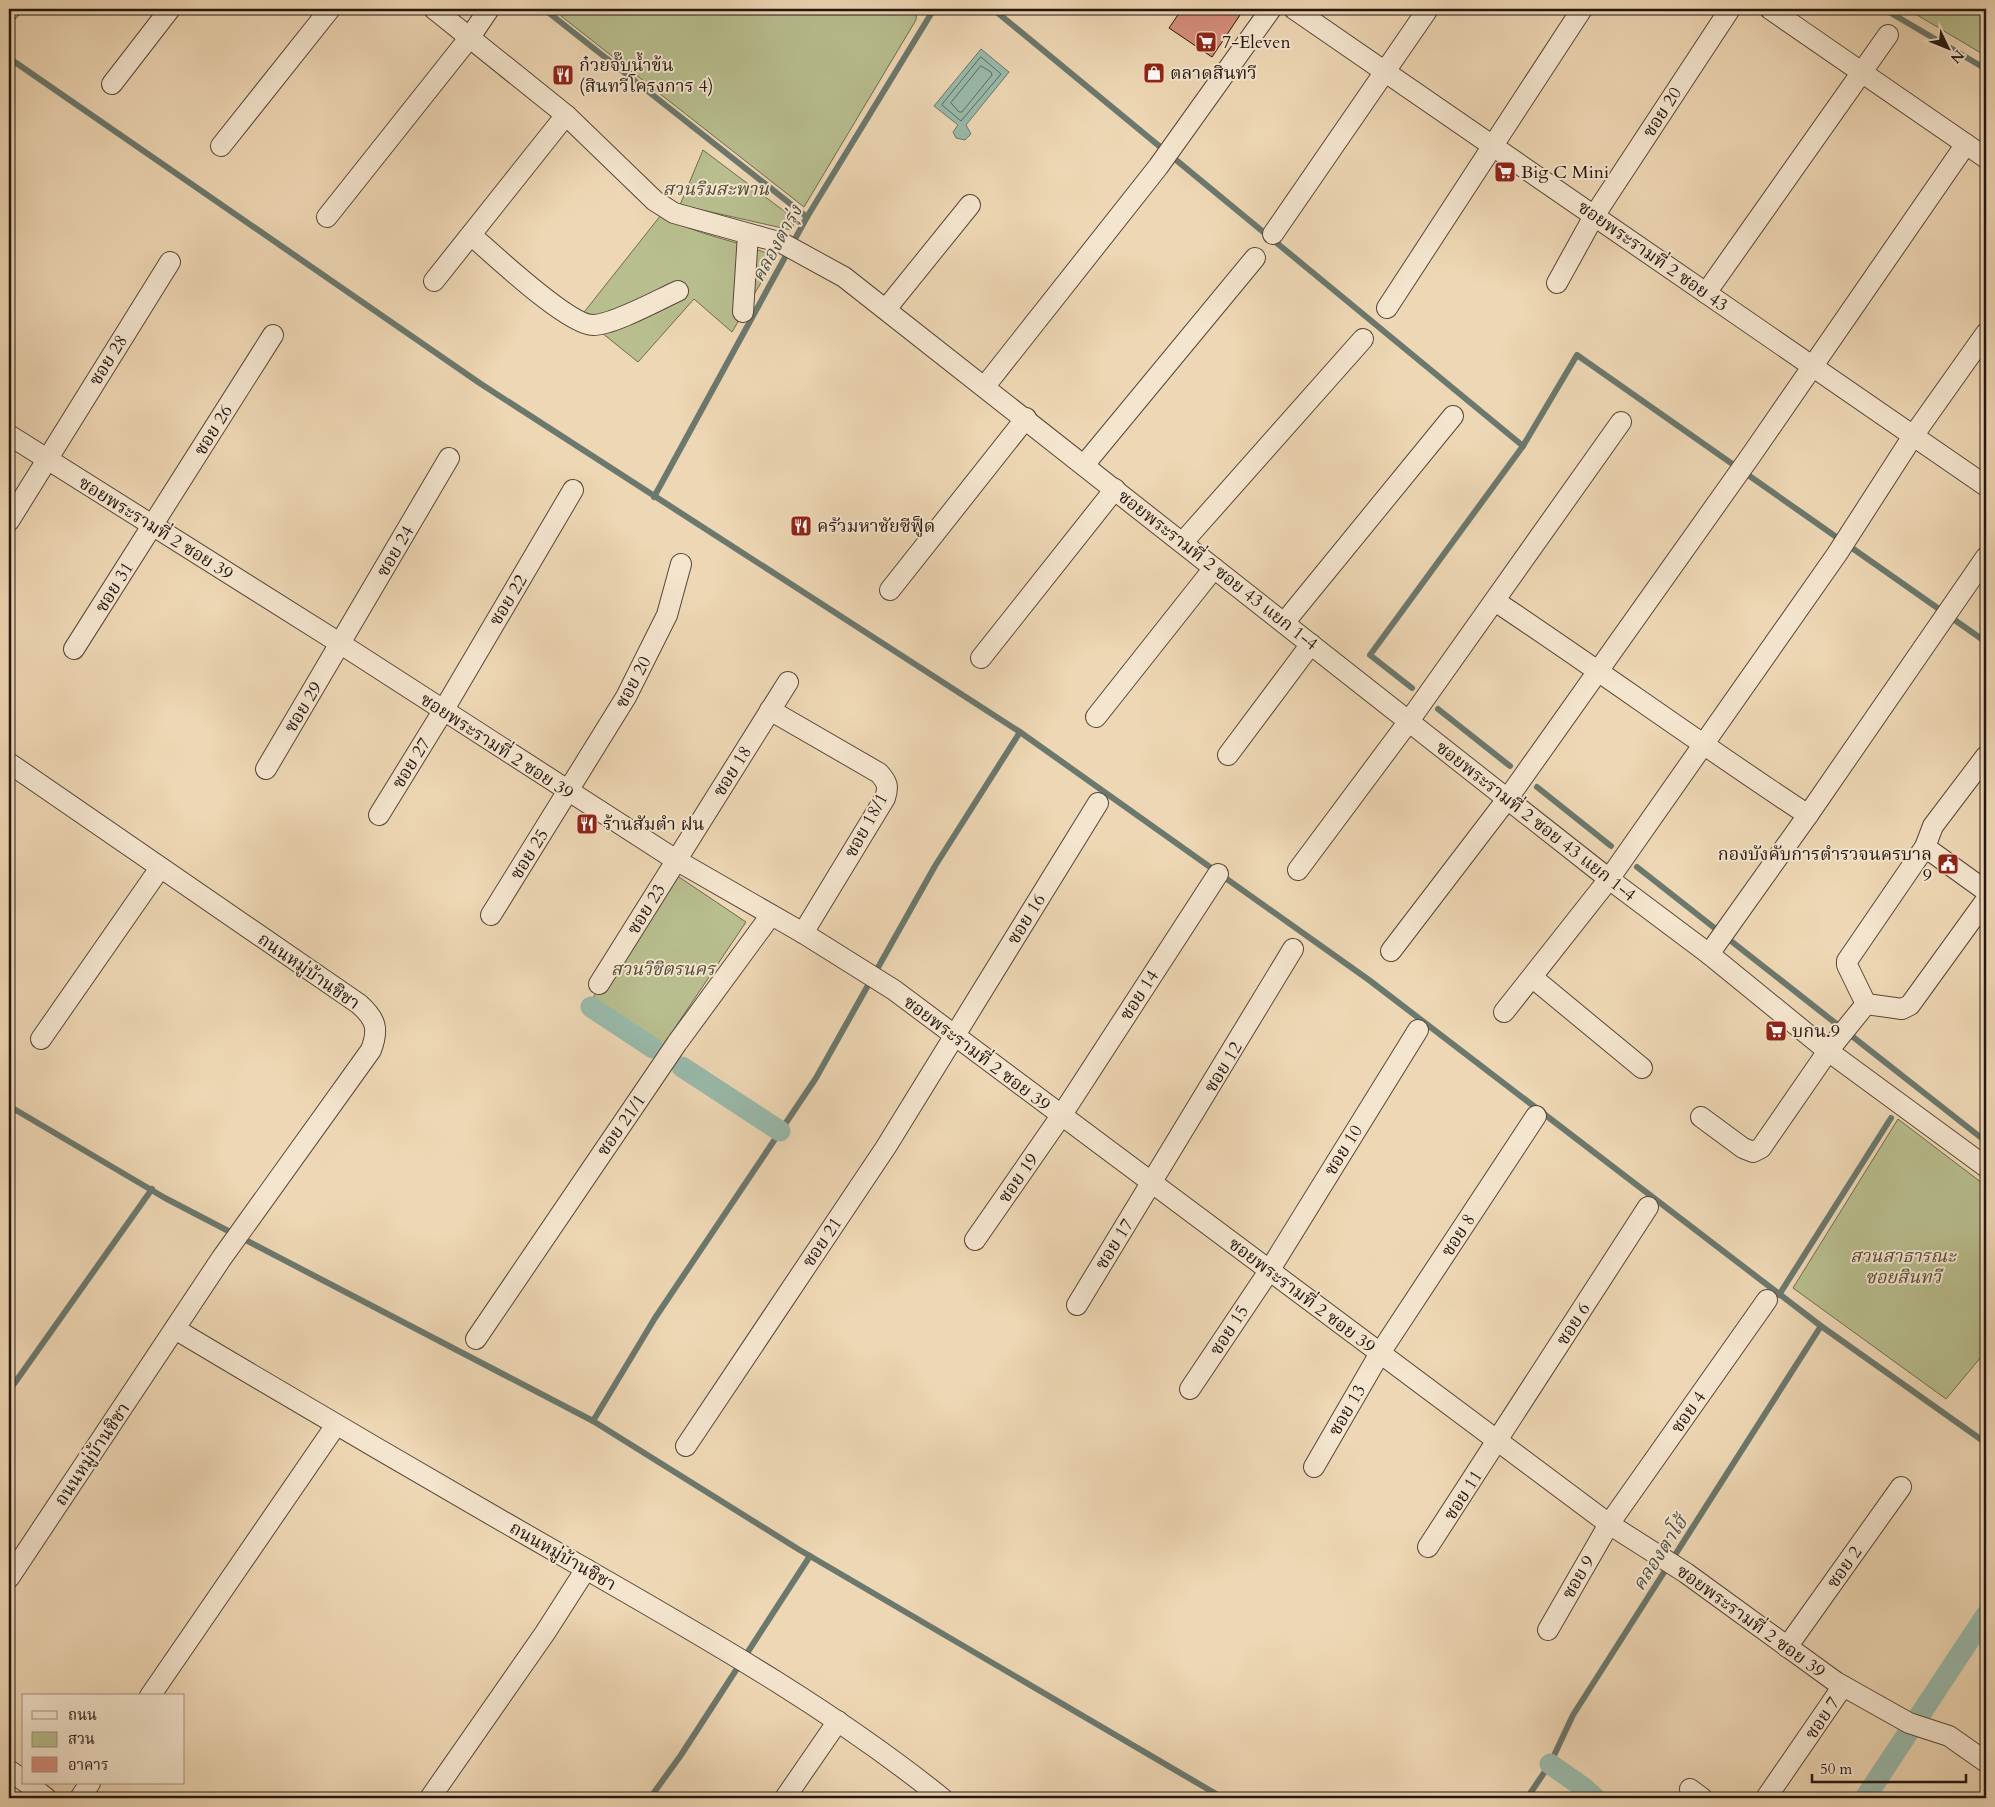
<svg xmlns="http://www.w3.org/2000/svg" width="1995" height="1807" viewBox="0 0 1995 1807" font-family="Cardo,'Noto Serif Thai',serif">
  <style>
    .green { fill: #b8be8e; stroke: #6e6a4f }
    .water { fill: #99baab; stroke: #6b786d }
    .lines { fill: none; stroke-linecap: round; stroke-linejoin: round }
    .shore { stroke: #5f685e; stroke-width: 1 }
    .stream { stroke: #6b786d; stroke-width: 6 }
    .canal { stroke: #99baab; stroke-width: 21 }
    .building { fill: #d58d7b; stroke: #251610 }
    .minor-casing { stroke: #574639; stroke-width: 22 }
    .minor { stroke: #f4e5ce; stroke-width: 20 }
    .labels { text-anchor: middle; stroke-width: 4; stroke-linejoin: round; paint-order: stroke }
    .poi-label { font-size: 18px; fill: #251610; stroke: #f4e5ce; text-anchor: start }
    .street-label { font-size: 18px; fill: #251610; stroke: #f4e5ce }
    .park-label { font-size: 18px; font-style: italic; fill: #514836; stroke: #f4e5ce }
    .water-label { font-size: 19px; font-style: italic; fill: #4e4f46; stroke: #f4e5ce }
  </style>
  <rect width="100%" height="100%" fill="#eed7b4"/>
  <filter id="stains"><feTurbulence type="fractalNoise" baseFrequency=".004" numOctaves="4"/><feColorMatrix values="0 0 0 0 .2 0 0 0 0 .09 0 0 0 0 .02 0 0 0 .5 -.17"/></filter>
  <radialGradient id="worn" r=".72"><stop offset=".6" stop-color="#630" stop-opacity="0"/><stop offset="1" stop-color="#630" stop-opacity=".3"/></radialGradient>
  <g class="green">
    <polygon points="567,9 917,9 916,20 804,207 561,16"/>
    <polygon points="1907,9 1986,9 1986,56"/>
    <polygon points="703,150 796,220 791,230 680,205"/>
    <path d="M661 215C697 236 738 240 776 257L732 332 694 299 638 362 581 316Z"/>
    <polygon points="676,875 746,922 662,1047 592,999"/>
    <polygon points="1898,1119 1986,1186 1986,1351 1946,1399 1793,1288"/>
  </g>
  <polygon class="water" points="981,49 1009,72 966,125 971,134 965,140 956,138 953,132 958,125 934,106"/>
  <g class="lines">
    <g class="shore">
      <polygon points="981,57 1001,74 961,121 942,105"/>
      <polygon points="981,66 991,72 992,75 962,112 959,112 951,103"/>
    </g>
    <g class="stream">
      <polyline points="544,9 807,217"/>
      <polyline points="993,9 1523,446"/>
      <polyline points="1884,9 1986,69"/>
      <polyline points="9,58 481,384 1020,732 1369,980 1821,1326 1986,1443"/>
      <polyline points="654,497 807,217 934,9"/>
      <polyline points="1412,688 1370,655 1523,446 1577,355 1986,642"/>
      <polyline points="1438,709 1510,766"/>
      <polyline points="1020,732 935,866 816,1078 655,1318 593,1421 798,1549 1223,1798"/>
      <polyline points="1537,787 1611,846"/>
      <polyline points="1637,867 1984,1140"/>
      <polyline points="9,1106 165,1198 593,1421"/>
      <polyline points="1779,1295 1891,1118"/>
      <polyline points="9,1391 152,1189"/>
      <polyline points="650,1798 681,1755 810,1556"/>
      <polyline points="1527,1798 1550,1764 1573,1715 1821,1326"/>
    </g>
    <g class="canal">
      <polyline points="591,1007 653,1048"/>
      <polyline points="682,1067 780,1131"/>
      <polyline points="1550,1764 1583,1787 1595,1798"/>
      <polyline points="1865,1798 1986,1615"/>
    </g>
  </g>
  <polygon class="building" points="1182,9 1244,9 1212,57 1169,28"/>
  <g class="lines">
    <g class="minor-casing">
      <g id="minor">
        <polyline points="434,9 566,115 655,201 674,213 782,243 844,277 1609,879 1709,954 1828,1051 1986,1167"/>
        <polyline points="1294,9 1986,486"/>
        <polyline points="1770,9 1986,158"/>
        <polyline points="9,10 10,9"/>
        <polyline points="112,84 170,9"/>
        <polyline points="221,146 330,9"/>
        <polyline points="327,217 470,37 489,9"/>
        <polyline points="1273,234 1428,9"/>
        <path d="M471 235C493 254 568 325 593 325 613 325 658 300 678 291"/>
        <polyline points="434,281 566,115"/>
        <polyline points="1557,283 1594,216 1730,9"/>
        <polyline points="1706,293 1888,35"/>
        <polyline points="1387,308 1582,9"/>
        <polyline points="886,309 970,205"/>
        <polyline points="743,312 748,234"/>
        <polyline points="985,386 1158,167 1271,9"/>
        <polyline points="9,435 341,644 676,860 803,933 894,990 1609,1524 1686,1573 1836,1682 1909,1723 1949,1736 1986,1762"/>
        <polyline points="1084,465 1255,258"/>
        <polyline points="9,521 170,262"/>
        <polyline points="1183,542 1363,339"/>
        <polyline points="890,590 1026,418"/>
        <path d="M1495 601C1600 671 1703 746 1808 815"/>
        <polyline points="1284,623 1453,416"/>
        <polyline points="74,649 273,335"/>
        <polyline points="981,658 1115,489"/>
        <path d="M770 710 879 773C887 782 889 786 885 798L803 933"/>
        <polyline points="1096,717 1214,568"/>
        <polyline points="1228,755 1311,644"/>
        <path d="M9 763 359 1004C376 1019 379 1029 371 1050L221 1259 9 1578"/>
        <polyline points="266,769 449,458"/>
        <polyline points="379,815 443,711 573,490"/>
        <polyline points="1925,847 1986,891"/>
        <polyline points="1298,870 1409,721 1621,422"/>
        <polyline points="491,915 626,697 667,615 681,564"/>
        <polyline points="1391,951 1508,798 1752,454 1966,144"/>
        <polyline points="1709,954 1808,815 1986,557"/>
        <polyline points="1533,978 1642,1068"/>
        <polyline points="599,984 788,682"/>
        <polyline points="1866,1004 1902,1009 1910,1005 1986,900"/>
        <polyline points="1504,1012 1609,879 1837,554 1913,436 1986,333"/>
        <polyline points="41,1039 160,868"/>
        <polyline points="1701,1117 1743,1148 1753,1152 1761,1148 1828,1051 1866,1004 1847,965 1847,961 1925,847 1933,826 1986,756"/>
        <polyline points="975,1240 1061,1116 1218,874"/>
        <polyline points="1077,1305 1293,949"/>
        <path d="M175 1329C304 1406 434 1482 565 1557 695 1632 825 1704 942 1798"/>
        <polyline points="476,1339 677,1043 771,915"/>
        <polyline points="1190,1389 1269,1271 1418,1030"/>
        <polyline points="686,1446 886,1147 1098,803"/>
        <polyline points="1314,1467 1380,1353 1536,1116"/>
        <polyline points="1428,1547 1648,1207"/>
        <polyline points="1548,1630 1609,1524 1767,1300"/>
        <polyline points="1787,1647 1901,1487"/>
        <polyline points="150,1696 336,1425"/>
        <polyline points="9,1770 24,1781"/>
        <polyline points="27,1783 46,1798"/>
        <polyline points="1690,1789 1702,1798"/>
        <polyline points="80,1798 90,1783"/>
        <polyline points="430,1798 545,1633 586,1569"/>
        <polyline points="785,1798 838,1721"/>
        <polyline points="1766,1798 1843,1686"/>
      </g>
    </g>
    <use href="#minor" class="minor"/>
  </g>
  <defs>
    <g id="supermarket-square" transform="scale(1.125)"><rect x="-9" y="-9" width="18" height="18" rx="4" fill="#8f2418" stroke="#f4e5ce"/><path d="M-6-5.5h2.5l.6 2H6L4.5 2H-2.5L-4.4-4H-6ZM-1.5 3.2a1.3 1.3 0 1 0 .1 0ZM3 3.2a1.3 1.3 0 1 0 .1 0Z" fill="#fff"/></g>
    <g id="shop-square" transform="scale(1.125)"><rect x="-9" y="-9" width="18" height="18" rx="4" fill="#8f2418" stroke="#f4e5ce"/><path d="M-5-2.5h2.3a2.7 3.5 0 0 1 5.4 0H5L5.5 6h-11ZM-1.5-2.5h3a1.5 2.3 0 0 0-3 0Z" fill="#fff"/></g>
    <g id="restaurant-square" transform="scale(1.125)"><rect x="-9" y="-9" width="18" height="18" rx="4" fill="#8f2418" stroke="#f4e5ce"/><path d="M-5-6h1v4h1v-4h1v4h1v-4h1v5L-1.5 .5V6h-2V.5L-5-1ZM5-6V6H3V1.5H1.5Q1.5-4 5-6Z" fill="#fff"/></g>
    <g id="civic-square" transform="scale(1.125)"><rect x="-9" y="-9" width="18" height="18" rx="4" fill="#8f2418" stroke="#f4e5ce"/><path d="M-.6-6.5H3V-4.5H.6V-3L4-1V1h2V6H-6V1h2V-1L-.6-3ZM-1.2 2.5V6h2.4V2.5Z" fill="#fff"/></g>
  </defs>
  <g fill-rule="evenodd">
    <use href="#supermarket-square" x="1206" y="42"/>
    <use href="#shop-square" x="1154" y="73"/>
    <use href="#restaurant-square" x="563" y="75"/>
    <use href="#supermarket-square" x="1505" y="172"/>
    <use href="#restaurant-square" x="801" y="526"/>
    <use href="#restaurant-square" x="587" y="824"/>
    <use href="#civic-square" x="1948" y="864"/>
    <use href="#supermarket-square" x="1776" y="1031"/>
  </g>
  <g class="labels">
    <g class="poi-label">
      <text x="1222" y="48">7-Eleven</text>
      <text x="579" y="71">ก๋วยจั๊บน้ำข้น<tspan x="579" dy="21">(สินทวีโครงการ 4)</tspan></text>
      <text x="1170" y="79">ตลาดสินทวี</text>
      <text x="1521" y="178">Big C Mini</text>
      <text x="817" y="532">ครัวมหาชัยซีฟู็ด</text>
      <text x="603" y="830">ร้านสัมตำ ฝน</text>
      <text x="1932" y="860" text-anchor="end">กองบังคับการตำรวจนครบาล<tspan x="1932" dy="21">9</tspan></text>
      <text x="1792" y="1037">บกน.9</text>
    </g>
    <g class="street-label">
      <text transform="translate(1662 112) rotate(-57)" y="6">ซอย 20</text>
      <text transform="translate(1653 256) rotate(35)" y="6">ซอยพระรามที่ 2 ซอย 43</text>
      <text transform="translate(108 360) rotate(-58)" y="6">ซอย 28</text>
      <text transform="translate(213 430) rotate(-58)" y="6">ซอย 26</text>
      <text transform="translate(156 528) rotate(32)" y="6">ซอยพระรามที่ 2 ซอย 39</text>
      <text transform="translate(395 551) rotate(-60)" y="6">ซอย 24</text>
      <text transform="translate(1218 570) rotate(38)" y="6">ซอยพระรามที่ 2 ซอย 43 แยก 1-4</text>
      <text transform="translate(114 587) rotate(-58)" y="6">ซอย 31</text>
      <text transform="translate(508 600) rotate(-59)" y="6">ซอย 22</text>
      <text transform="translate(633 682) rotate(-62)" y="6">ซอย 20</text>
      <text transform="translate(303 707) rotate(-59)" y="6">ซอย 29</text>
      <text transform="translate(497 746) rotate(33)" y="6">ซอยพระรามที่ 2 ซอย 39</text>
      <text transform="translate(411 763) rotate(-58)" y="6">ซอย 27</text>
      <text transform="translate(732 771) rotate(-58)" y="6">ซอย 18</text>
      <text transform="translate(1536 821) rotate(38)" y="6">ซอยพระรามที่ 2 ซอย 43 แยก 1-4</text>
      <text transform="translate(866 825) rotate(-61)" y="6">ซอย 18/1</text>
      <text transform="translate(529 854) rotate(-58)" y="6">ซอย 25</text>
      <text transform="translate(646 909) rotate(-58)" y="6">ซอย 23</text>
      <text transform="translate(1026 919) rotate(-58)" y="6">ซอย 16</text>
      <text transform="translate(309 971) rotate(35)" y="6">ถนนหมู่บ้านชิชา</text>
      <text transform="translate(1139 995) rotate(-57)" y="6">ซอย 14</text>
      <text transform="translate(977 1053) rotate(37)" y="6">ซอยพระรามที่ 2 ซอย 39</text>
      <text transform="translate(1223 1067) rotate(-59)" y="6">ซอย 12</text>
      <text transform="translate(621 1125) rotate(-55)" y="6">ซอย 21/1</text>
      <text transform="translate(1343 1150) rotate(-58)" y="6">ซอย 10</text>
      <text transform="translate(1018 1178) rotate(-55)" y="6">ซอย 19</text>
      <text transform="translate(1458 1235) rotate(-57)" y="6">ซอย 8</text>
      <text transform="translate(822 1242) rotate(-56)" y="6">ซอย 21</text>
      <text transform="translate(1114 1244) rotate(-58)" y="6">ซอย 17</text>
      <text transform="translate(1302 1295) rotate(37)" y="6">ซอยพระรามที่ 2 ซอย 39</text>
      <text transform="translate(1573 1324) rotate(-57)" y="6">ซอย 6</text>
      <text transform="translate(1229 1330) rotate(-57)" y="6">ซอย 15</text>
      <text transform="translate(1347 1410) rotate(-60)" y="6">ซอย 13</text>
      <text transform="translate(1688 1412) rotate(-55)" y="6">ซอย 4</text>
      <text transform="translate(92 1454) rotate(-56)" y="6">ถนนหมู่บ้านชิชา</text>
      <text transform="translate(1463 1495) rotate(-57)" y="6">ซอย 11</text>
      <text transform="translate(563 1556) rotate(30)" y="6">ถนนหมู่บ้านชิชา</text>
      <text transform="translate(1844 1567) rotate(-55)" y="6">ซอย 2</text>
      <text transform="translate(1578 1577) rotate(-60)" y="6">ซอย 9</text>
      <text transform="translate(1751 1621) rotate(36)" y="6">ซอยพระรามที่ 2 ซอย 39</text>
      <text transform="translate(1822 1718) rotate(-56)" y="6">ซอย 7</text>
    </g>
    <g class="park-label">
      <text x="716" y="195">สวนริมสะพาน</text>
      <text x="663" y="975">สวนวิชิตรนคร</text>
      <text x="1903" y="1262">สวนสาธารณะ<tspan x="1903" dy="21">ซอยสินทวี</tspan></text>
    </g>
    <g class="water-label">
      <text transform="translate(776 243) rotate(-61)" y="7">คลองตารุ่ง</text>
      <text transform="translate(1659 1553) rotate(-57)" y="7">คลองตาโฮ้</text>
    </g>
  </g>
  <rect width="1995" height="1807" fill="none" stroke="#eed7b4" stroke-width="30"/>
  <rect x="10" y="10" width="1975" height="1787" fill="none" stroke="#251610" stroke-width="2.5"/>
  <rect x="15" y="15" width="1965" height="1777" fill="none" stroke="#251610"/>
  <rect x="22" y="1694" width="162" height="90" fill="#f4e5ce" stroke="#a19282"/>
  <rect x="32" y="1711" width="25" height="8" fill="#f4e5ce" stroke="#a19282"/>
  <text x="68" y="1720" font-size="15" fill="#251610">ถนน</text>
  <rect x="32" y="1732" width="25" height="15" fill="#b8be8e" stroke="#a19282"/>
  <text x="68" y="1744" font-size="15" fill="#251610">สวน</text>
  <rect x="32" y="1757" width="25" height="15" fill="#d58d7b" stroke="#a19282"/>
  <text x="68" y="1770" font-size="15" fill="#251610">อาคาร</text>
  <g transform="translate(1948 48) rotate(133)" stroke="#f4e5ce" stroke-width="4" paint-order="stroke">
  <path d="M0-4L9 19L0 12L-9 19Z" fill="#251610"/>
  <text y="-8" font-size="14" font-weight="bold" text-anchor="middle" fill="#251610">N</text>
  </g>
  <path d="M1812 1774v8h154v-8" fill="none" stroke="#251610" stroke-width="2.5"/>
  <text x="1820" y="1774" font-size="15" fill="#251610" stroke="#f4e5ce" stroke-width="4" paint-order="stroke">50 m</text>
  <rect width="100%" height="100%" filter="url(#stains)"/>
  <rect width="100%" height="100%" fill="url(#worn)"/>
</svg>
